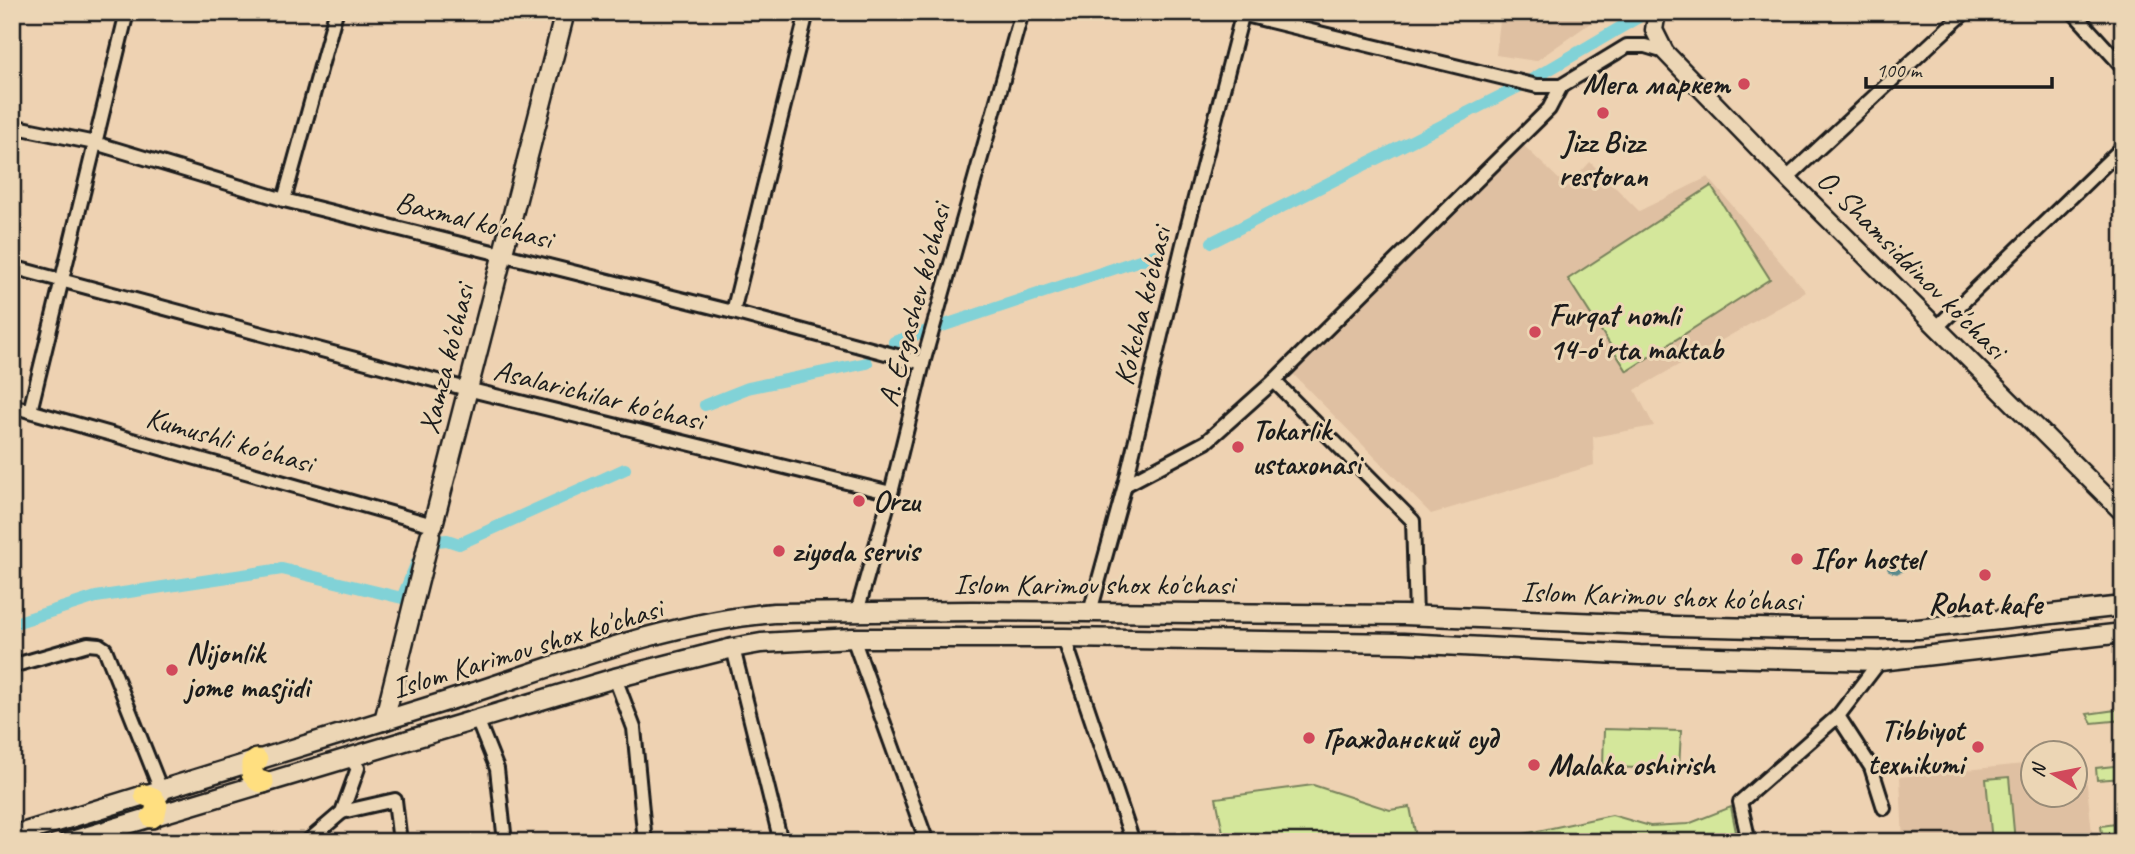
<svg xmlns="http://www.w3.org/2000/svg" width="2135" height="854" viewBox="0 0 2135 854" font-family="Caveat,sans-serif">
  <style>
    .built { fill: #dfc0a2 }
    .green { fill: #d4e79b; stroke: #78825c; stroke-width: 2 }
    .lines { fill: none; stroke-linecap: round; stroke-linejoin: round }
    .stream { stroke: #59898c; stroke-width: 3.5 }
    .canal { stroke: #81d2d7; stroke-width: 12 }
    .minor-casing { stroke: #1c1c1c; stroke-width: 18 }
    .tertiary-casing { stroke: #1c1c1c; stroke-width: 21 }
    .secondary-casing { stroke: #1c1c1c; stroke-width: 23 }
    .primary-casing { stroke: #1c1c1c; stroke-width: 26 }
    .minor { stroke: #ecd6b5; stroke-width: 12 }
    .tertiary { stroke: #ecd6b5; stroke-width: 16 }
    .secondary { stroke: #ecd6b5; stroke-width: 18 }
    .primary { stroke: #ffdf80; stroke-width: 21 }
    .poi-dot { fill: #d1495b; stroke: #ecd6b5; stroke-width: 2.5 }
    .labels { text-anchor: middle; stroke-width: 6; stroke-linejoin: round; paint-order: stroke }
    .poi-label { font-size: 30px; font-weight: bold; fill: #1c1c1c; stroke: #ecd6b5; text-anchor: start }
    .street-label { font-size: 30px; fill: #1c1c1c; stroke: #ecd6b5 }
  </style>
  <rect width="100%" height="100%" fill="#eed2b2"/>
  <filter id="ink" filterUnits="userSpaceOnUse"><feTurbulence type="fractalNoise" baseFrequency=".0143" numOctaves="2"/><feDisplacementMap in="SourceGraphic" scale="14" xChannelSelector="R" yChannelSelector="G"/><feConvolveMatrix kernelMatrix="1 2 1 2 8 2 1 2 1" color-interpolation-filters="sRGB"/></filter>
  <g filter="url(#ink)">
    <g class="built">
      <polygon points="1501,12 1606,12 1536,61 1496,55"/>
      <polygon points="1524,146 1567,187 1590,162 1639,211 1708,177 1806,292 1635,390 1654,426 1593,437 1594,465 1431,514 1291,372 1421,249"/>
      <polygon points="2084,757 2093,842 1903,842 1900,777 2033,763 2034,794 2076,794 2076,758"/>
    </g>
    <g class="green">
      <polygon points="1711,186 1770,279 1627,371 1568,279"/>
      <polygon points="2123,709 2123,720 2092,723 2087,714"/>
      <polygon points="1604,729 1681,731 1679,769 1603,767"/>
      <polygon points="2123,765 2123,778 2097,780 2096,768"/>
      <polygon points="2009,777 2015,842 1992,842 1986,779"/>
      <polygon points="1313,785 1390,810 1410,807 1417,842 1225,842 1216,798"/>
      <polygon points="1731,807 1738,842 1503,842 1524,834 1612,815 1650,826 1688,824"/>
      <polygon points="2123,823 2123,842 2103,842 2101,826"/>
    </g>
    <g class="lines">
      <g class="stream">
        <polygon points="1895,566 1899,568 1897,572 1893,571"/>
        <polygon points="1893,567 1893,571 1889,569 1889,568"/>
        <polygon points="1898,567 1902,568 1903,570 1898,571"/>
      </g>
      <g class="canal">
        <polyline points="1212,242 1526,83 1647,12"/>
        <polyline points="894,342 1155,255"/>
        <polyline points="705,405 748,388 867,363"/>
        <polyline points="424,545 425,542 447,540 459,544 625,469"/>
        <polyline points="12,624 96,597 282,569 402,598 417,562"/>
      </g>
      <g class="minor-casing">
        <g id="minor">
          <polyline points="1233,12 1537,86 1561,86 1627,46 1645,46 1665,52"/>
          <polyline points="2073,12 2123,67"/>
          <polyline points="12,126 95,143 284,200 733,312 923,363"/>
          <polyline points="1787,178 1965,12"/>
          <polyline points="284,200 336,12"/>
          <polyline points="12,267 467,389 891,493"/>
          <polyline points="733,312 807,12"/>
          <polyline points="1936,328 2123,147"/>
          <polyline points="1274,381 1413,521 1416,615"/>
          <polyline points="12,406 433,525"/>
          <polyline points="30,411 127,12"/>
          <polyline points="1125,485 1206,442 1274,381 1549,109 1561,86"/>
          <polyline points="857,612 891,493 923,363 1022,12"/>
          <polyline points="1090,612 1125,485 1183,244 1243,12"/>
          <polyline points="853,638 927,842"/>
          <polyline points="1064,638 1133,842"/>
          <polyline points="733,648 781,842"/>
          <polyline points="12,666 88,644 99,645 105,649 163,795"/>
          <polyline points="615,678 634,728 645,842"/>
          <polyline points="1838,716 1871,767 1884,808"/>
          <polyline points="477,719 497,769 505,842"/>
          <polyline points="342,812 395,800 400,842"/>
          <polyline points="307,842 342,812 358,768 352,761 344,759"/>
          <polyline points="1749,842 1740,802 1838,716 1880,661"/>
        </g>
      </g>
      <g class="tertiary-casing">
        <polyline id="tertiary" points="1657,12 1654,30 1665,52 1787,178 2123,513"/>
      </g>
      <g class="secondary-casing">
        <g id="secondary">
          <polyline points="433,525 565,12"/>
          <polyline points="384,721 430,536"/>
          <path d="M12 836C157 791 302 747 447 701 551 668 665 622 774 613L973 611 1404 615 1674 626 1795 629H1918L2123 606"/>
          <polyline points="68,842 615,678 733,648 761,643 853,638 1064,638 1403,643 1640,655 1880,661 2123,633"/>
        </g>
      </g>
      <g class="primary-casing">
        <g id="primary">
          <polyline points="257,760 252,764 252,774 258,781 263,782"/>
          <polyline points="145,795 153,798 157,805 155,814 152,817"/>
        </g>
      </g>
      <use href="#minor" class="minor"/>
      <use href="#tertiary" class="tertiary"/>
      <use href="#secondary" class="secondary"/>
      <use href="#primary" class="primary"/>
    </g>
  </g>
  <g class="poi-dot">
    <circle cx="1744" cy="84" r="7"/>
    <circle cx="1603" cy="113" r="7"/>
    <circle cx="1535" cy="332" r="7"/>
    <circle cx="1238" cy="447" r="7"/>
    <circle cx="859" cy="501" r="7"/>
    <circle cx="779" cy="551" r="7"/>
    <circle cx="1797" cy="559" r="7"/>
    <circle cx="1985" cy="575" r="7"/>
    <circle cx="172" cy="670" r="7"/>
    <circle cx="1309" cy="738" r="7"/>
    <circle cx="1978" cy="747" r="7"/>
    <circle cx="1534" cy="765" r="7"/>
  </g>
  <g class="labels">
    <g class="poi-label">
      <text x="1730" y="94" text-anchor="end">Мега маркет</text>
      <text x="1603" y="152" text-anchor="middle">Jizz Bizz<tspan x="1603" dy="34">restoran</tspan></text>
      <text x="1549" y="325">Furqat nomli<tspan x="1549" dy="34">14-oʻrta maktab</tspan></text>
      <text x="1252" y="440">Tokarlik<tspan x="1252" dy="34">ustaxonasi</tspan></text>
      <text x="873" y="511">Orzu</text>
      <text x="793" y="561">ziyoda servis</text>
      <text x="1811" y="569">Ifor hostel</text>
      <text x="1985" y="614" text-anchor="middle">Rohat kafe</text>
      <text x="186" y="663">Nijonlik<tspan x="186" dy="34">jome masjidi</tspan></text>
      <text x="1964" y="740" text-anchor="end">Tibbiyot<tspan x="1964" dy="34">texnikumi</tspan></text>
      <text x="1323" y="748">Гражданский суд</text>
      <text x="1548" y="775">Malaka oshirish</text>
    </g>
    <g class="street-label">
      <text transform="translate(474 220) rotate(14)" y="10">Baxmal ko'chasi</text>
      <text transform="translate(1912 264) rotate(45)" y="10">O. Shamsiddinov ko'chasi</text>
      <text transform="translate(914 305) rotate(-75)" y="10">A. Ergashev ko'chasi</text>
      <text transform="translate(1142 306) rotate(-76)" y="10">Ko'kcha ko'chasi</text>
      <text transform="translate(446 359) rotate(-76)" y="10">Xamza ko'chasi</text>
      <text transform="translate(599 395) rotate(14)" y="10">Asalarichilar ko'chasi</text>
      <text transform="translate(230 440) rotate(16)" y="10">Kumushli ko'chasi</text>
      <text x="1094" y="594">Islom Karimov shox ko'chasi</text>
      <text transform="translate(1661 596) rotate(2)" y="10">Islom Karimov shox ko'chasi</text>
      <text transform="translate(527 648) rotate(-17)" y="10">Islom Karimov shox ko'chasi</text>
    </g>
  </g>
  <rect width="2135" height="854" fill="none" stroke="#ecd6b5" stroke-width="42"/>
  <rect x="21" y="21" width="2093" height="812" fill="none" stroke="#1c1c1c" stroke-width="2.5" filter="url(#ink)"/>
  <g transform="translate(2054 774) rotate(280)"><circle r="33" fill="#ecd6b5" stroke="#998c78" stroke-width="2"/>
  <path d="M0-5L12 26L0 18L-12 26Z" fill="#d1495b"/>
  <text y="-10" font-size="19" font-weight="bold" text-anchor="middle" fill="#1c1c1c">N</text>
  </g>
  <path d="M1866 77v10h186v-10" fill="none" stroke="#1c1c1c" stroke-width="3.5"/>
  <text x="1876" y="77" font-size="21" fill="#1c1c1c" stroke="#ecd6b5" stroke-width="5" paint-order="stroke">100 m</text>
</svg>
